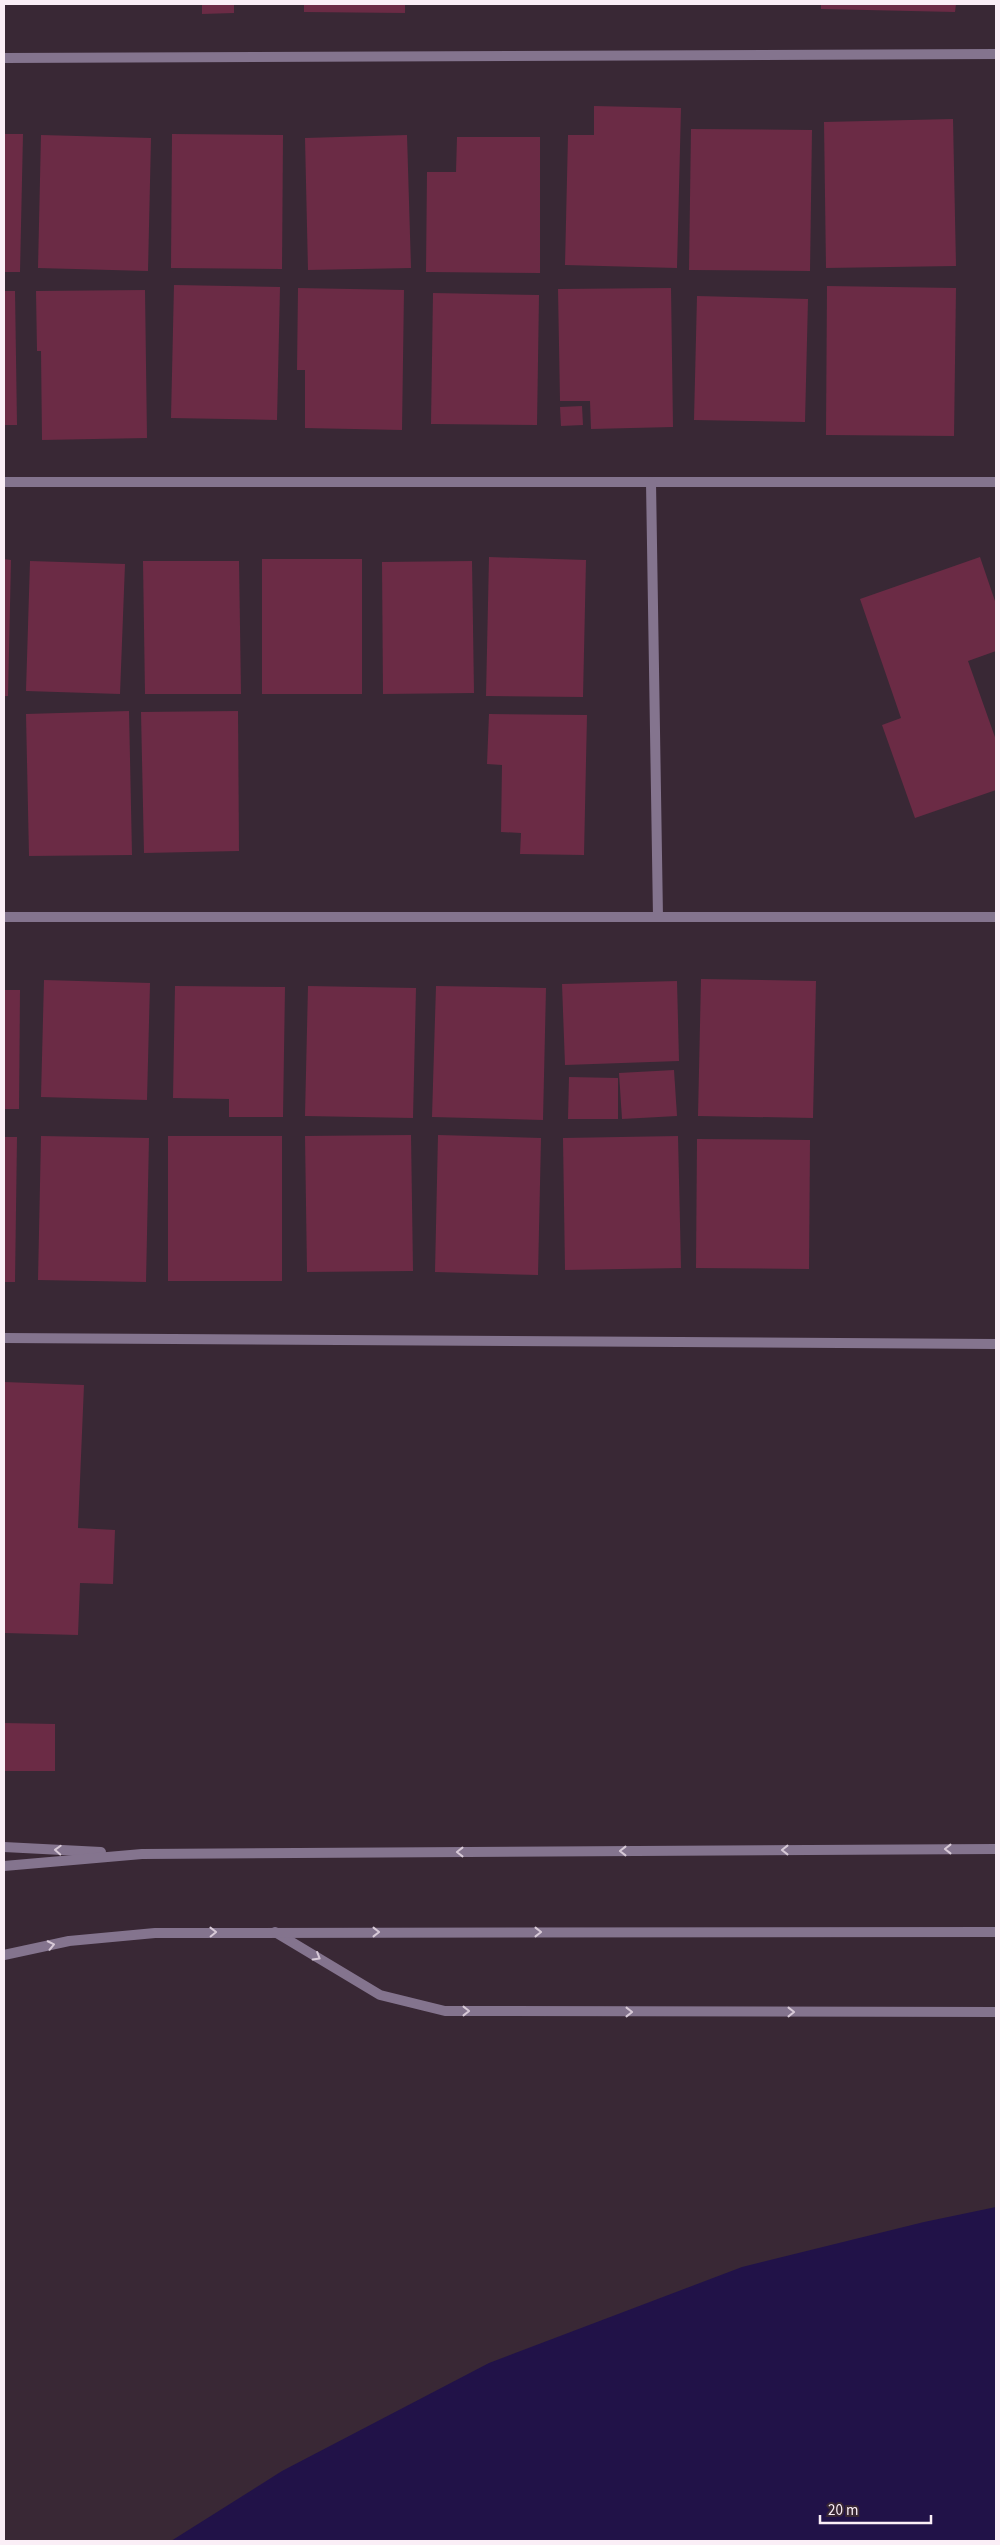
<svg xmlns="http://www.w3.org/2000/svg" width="1000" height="2545" viewBox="0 0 1000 2545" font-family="'Source Sans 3',sans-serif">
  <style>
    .water { fill: #211248 }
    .building { fill: #6b2b45 }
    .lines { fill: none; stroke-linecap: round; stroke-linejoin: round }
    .service { stroke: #84748e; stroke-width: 10 }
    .minor { stroke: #84748e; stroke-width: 10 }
    .tertiary { stroke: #84748e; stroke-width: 10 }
    .oneway { stroke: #d7c9d7 }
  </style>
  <rect width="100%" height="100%" fill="#392835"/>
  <polygon class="water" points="996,2207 996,2541 171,2541 282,2471 489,2363 742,2267 924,2222"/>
  <g class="building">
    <polygon points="202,4 234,4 234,13 202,14"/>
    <polygon points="304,4 405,4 405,13 304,12"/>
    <polygon points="821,4 956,4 955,12 821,9"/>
    <polygon points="594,106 681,108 677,268 565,265 568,135 594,135"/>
    <polygon points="953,119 956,266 826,268 824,122"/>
    <polygon points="691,129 812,130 810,271 689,270"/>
    <polygon points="4,134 23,134 20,272 4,272"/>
    <polygon points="172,134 283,135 282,269 171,268"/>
    <polygon points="41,135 151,138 148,271 38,268"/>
    <polygon points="407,135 411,268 308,270 305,138"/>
    <polygon points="457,137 540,137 540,273 426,272 427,172 456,172"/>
    <polygon points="174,285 280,287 277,420 171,418"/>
    <polygon points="827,286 956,288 954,436 826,435"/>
    <polygon points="298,288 404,290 402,430 305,428 305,370 297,370"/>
    <polygon points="671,288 673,427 591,429 590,401 560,401 558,289"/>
    <polygon points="145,290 147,438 42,440 41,351 37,351 36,291"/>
    <polygon points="4,291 15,291 17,425 4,425"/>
    <polygon points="433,293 539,295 537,425 431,424"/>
    <polygon points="697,296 808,299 805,422 694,420"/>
    <polygon points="582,406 583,425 561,426 560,407"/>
    <polygon points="489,557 586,560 583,697 486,696"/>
    <polygon points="980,557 996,604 996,651 968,661 996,740 996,790 915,818 882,725 901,718 860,599"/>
    <polygon points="4,559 11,560 8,696 4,696"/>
    <rect x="262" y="559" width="100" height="135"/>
    <polygon points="30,561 125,564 120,694 26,691"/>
    <polygon points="143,561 239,561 241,694 145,694"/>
    <polygon points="472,561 474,693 383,694 382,562"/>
    <polygon points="129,711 132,855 29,856 26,714"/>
    <polygon points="238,711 239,851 144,853 141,712"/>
    <polygon points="489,714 587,715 584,855 520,854 521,833 501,832 502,765 487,764"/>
    <polygon points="701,979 816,981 813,1118 698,1116"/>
    <polygon points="44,980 150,983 147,1100 41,1097"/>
    <polygon points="677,981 679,1061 565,1065 562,984"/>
    <polygon points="175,986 285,987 283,1117 229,1117 229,1099 173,1098"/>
    <polygon points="308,986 416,988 413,1118 305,1116"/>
    <polygon points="436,986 546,988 543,1120 432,1117"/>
    <polygon points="4,990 20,990 19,1109 4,1109"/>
    <polygon points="674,1070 677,1116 622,1119 619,1073"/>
    <polygon points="569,1077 618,1078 618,1119 568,1119"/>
    <polygon points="411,1135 413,1271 307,1272 305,1136"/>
    <polygon points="438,1135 541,1138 538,1275 435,1272"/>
    <polygon points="41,1136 149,1138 146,1282 38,1280"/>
    <rect x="168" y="1136" width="114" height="145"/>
    <polygon points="678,1136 681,1268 565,1270 563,1138"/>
    <polygon points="4,1137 17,1137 15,1282 4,1282"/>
    <polygon points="697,1139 810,1140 809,1269 696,1268"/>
    <polygon points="4,1382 84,1385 78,1528 115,1530 113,1584 80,1583 78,1635 4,1633"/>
    <polygon points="4,1723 55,1724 55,1771 4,1771"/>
  </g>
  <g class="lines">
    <polyline class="service" points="275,1932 380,1995 445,2011 996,2012"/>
    <g class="minor">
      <polyline points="4,58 996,54"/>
      <polyline points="4,482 996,482"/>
      <polyline points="651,482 658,917"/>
      <polyline points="4,917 996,917"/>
      <polyline points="4,1338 996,1344"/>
    </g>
    <g class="tertiary">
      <polyline points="4,1847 101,1852"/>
      <polyline points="4,1866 142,1854 996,1849"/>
      <polyline points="4,1955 69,1941 155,1933 996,1932"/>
    </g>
  </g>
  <defs><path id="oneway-chevron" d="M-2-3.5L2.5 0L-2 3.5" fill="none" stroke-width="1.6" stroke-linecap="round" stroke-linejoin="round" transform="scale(1.25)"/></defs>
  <g class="oneway">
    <use href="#oneway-chevron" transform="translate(948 1849) rotate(180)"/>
    <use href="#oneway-chevron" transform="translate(58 1850) rotate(-177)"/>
    <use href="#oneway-chevron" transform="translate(785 1850) rotate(180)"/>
    <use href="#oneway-chevron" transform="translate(623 1851) rotate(180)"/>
    <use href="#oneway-chevron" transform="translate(460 1852) rotate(180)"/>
    <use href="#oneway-chevron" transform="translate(213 1932) rotate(-1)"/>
    <use href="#oneway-chevron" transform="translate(376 1932)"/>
    <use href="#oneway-chevron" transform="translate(538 1932)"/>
    <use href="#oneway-chevron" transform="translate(51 1945) rotate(-12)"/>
    <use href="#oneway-chevron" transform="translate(317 1957) rotate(31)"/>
    <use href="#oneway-chevron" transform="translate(466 2011)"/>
    <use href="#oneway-chevron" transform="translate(629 2012)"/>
    <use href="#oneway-chevron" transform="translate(791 2012)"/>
  </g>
  <rect width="1000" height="2545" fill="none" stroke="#faeef6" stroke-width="10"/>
  <path d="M820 2515v8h111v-8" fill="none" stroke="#faeef6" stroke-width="2.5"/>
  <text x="828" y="2515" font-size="15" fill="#faeef6" stroke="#392835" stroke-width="4" paint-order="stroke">20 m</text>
</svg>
